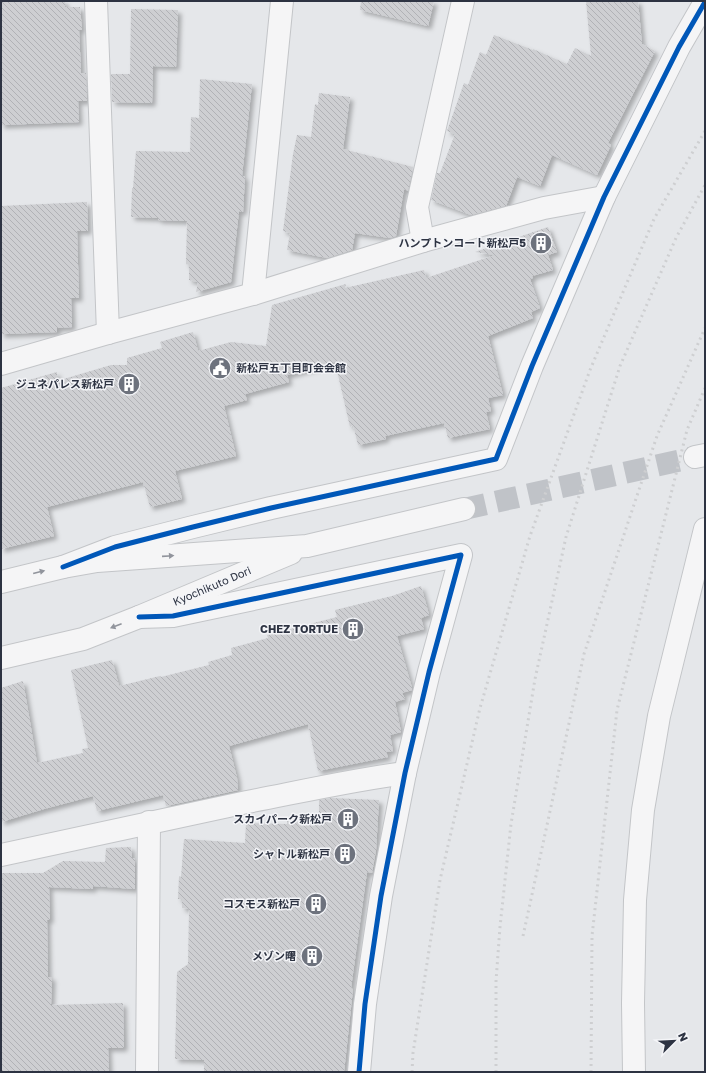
<svg xmlns="http://www.w3.org/2000/svg" width="706" height="1073" viewBox="0 0 706 1073" font-family="'Golos Text','Noto Sans JP',sans-serif">
  <style>
    .building { fill: url(#building-back-hatch); filter: url(#shadow) }
    .lines { fill: none; stroke-linecap: round; stroke-linejoin: round }
    .minor-tunnel { stroke: #c0c3c8; stroke-width: 22; stroke-dasharray: 22 11; stroke-linecap: butt }
    .minor-casing { stroke: #c3c5c8; stroke-width: 24 }
    .minor { stroke: #f5f5f6; stroke-width: 22 }
    .rail { stroke: #cecfd1; stroke-width: 3; stroke-dasharray: 2 4; stroke-linecap: butt }
    .cycleway-casing { stroke: #f4f5f8; stroke-width: 8 }
    .cycleway { stroke: #0057b8; stroke-width: 5 }
    .oneway { fill: #91949c }
    .labels { text-anchor: middle; stroke-width: 3; stroke-linejoin: round; paint-order: stroke }
    .poi-label { font-size: 11px; font-weight: bold; fill: #2d3342; stroke: #f4f5f8; text-anchor: end }
    .street-label { font-size: 11px; fill: #2d3342; stroke: #f4f5f8 }
  </style>
  <defs>
    <pattern id="building-back-hatch" width="6" height="6" patternUnits="userSpaceOnUse"><rect width="6" height="6" fill="#cecfd2"/><path d="M-1 5l2 2M0 0l6 6M5-1l2 2" fill="none" stroke="#b1b2b6"/></pattern>
    <filter id="shadow"><feDropShadow dx="3.5" dy="3.5" stdDeviation="2" flood-color="#0004"/></filter>
  </defs>
  <rect width="100%" height="100%" fill="#e5e7ea"/>
  <g class="building">
    <polygon points="1,1 65,1 65,7 80,7 82,30 79,30 81,73 86,73 87,101 78,101 79,122 1,125"/>
    <polygon points="361,1 434,1 428,26 360,10"/>
    <polygon points="586,1 638,1 642,44 655,51 608,143 611,145 597,175 552,155 540,186 517,177 506,206 471,215 431,200 437,173 440,173 455,134 447,131 464,83 468,85 480,52 486,55 494,35 533,50 533,49 567,64 575,48 591,56"/>
    <polygon points="131,9 178,10 176,67 153,66 152,103 112,102 111,74 130,74"/>
    <polygon points="200,79 252,84 242,176 245,176 243,212 239,211 231,282 196,292 198,282 189,280 189,265 186,264 187,221 158,220 158,218 131,217 132,188 133,188 136,151 190,152 191,117 199,118"/>
    <polygon points="319,93 350,97 343,149 413,167 408,191 404,189 396,236 390,238 355,233 352,250 327,258 287,250 290,233 283,231 293,154 297,135 311,137 315,104 318,105"/>
    <polygon points="87,202 88,231 77,231 79,298 71,298 72,327 57,328 57,332 1,334 1,206"/>
    <polygon points="548,227 557,252 548,255 553,270 532,276 533,278 530,279 540,308 531,312 533,318 488,336 503,395 488,398 491,411 486,412 490,429 448,438 444,423 385,436 386,439 358,445 353,425 350,427 335,362 287,375 289,382 245,394 247,400 224,406 236,456 175,471 182,499 150,507 143,482 47,507 54,536 1,549 1,388 57,372 57,381 111,365 127,365 127,358 162,348 160,342 193,332 198,351 231,342 266,346 272,305 346,284 345,288 424,270 426,278 495,255 475,252"/>
    <polygon points="421,586 429,615 421,618 424,629 397,636 412,688 412,690 402,693 405,699 395,702 401,732 390,735 393,751 386,752 388,757 318,771 308,724 229,746 237,778 238,790 166,806 163,795 97,811 93,796 44,809 1,822 1,688 23,681 37,763 83,753 82,749 88,748 71,670 112,660 119,686 160,676 161,677 209,665 208,662 232,655 231,648 268,638 267,635 337,617 335,610 392,596"/>
    <polygon points="331,798 379,800 376,850 372,873 367,872 351,988 353,989 344,1072 204,1072 204,1060 175,1059 177,972 188,964 189,909 182,908 182,899 178,899 179,876 181,877 184,839 245,843 246,823 287,824 287,821 319,823 319,800"/>
    <polygon points="131,847 132,858 135,859 135,889 93,886 93,889 49,887 50,920 47,920 48,977 52,977 51,1005 123,1003 124,1048 108,1048 109,1072 1,1072 1,925 2,925 2,873 43,873 63,861 105,862 106,848"/>
  </g>
  <g class="lines">
    <polyline class="minor-tunnel" points="464,509 695,457"/>
    <g class="minor-casing">
      <g id="minor">
        <polyline points="96,1 108,333"/>
        <polyline points="423,241 417,207 463,1"/>
        <polyline points="253,294 282,1"/>
        <polyline points="1,364 108,333 253,294 423,241 544,208 604,197"/>
        <polyline points="695,457 705,455"/>
        <polyline points="63,567 115,547 193,527 271,508 496,459 532,366 604,197 679,47 705,2"/>
        <polyline points="1,582 63,567 97,561 307,546 464,509"/>
        <polyline points="139,617 173,616 461,555 429,672 405,773 381,896 365,1004 359,1072"/>
        <polyline points="1,658 83,639 139,617 291,553"/>
        <path d="M1 855C83 837 165 819 247 802 299 792 352 780 405 773"/>
        <polyline points="147,1072 149,822"/>
        <polyline points="634,1072 633,1003 635,900 643,810 659,716 705,529"/>
      </g>
    </g>
    <use href="#minor" class="minor"/>
    <g class="rail">
      <polyline points="523,936 584,654 657,436 705,328"/>
      <polyline points="412,1072 413,1053 440,880 480,708 530,536 590,370 654,219 705,131"/>
      <polyline points="496,1072 496,981 500,927 511,824 535,679 566,537 620,366 676,238 705,185"/>
      <polyline points="591,1072 592,936 617,710 687,430 705,388"/>
    </g>
    <g class="cycleway-casing">
      <g id="cycleway">
        <polyline points="63,567 115,547 193,527 271,508 496,459 532,366 604,197 679,47 705,2"/>
        <polyline points="139,617 173,616 461,555 429,672 405,773 381,896 365,1004 359,1072"/>
      </g>
    </g>
    <use href="#cycleway" class="cycleway"/>
  </g>
  <defs><path id="oneway-solid" d="M-6-.8H1V-3.2L6.5 0L1 3.2V.8H-6Z"/></defs>
  <g class="oneway">
    <use href="#oneway-solid" transform="translate(168 556) rotate(-4)"/>
    <use href="#oneway-solid" transform="translate(39 572) rotate(-14)"/>
    <use href="#oneway-solid" transform="translate(116 626) rotate(159)"/>
  </g>
  <defs>
    <g id="building-disc" transform="scale(1.15)"><circle r="9.5" fill="#6d727d" stroke="#f4f5f8"/><path d="M-4-6H4V6H1V3H-1V6H-4ZM-2.5-4.3h1.7v1.8h-1.7ZM.8-4.3h1.7v1.8H.8ZM-2.5-1h1.7V.8h-1.7ZM.8-1h1.7V.8H.8Z" fill="#fff"/></g>
    <g id="civic-disc" transform="scale(1.15)"><circle r="9.5" fill="#6d727d" stroke="#f4f5f8"/><path d="M-.6-6.5H3V-4.5H.6V-3L4-1V1h2V6H-6V1h2V-1L-.6-3ZM-1.2 2.5V6h2.4V2.5Z" fill="#fff"/></g>
  </defs>
  <g fill-rule="evenodd">
    <use href="#building-disc" x="541" y="243"/>
    <use href="#civic-disc" x="220" y="368"/>
    <use href="#building-disc" x="129" y="384"/>
    <use href="#building-disc" x="353" y="629"/>
    <use href="#building-disc" x="348" y="819"/>
    <use href="#building-disc" x="345" y="854"/>
    <use href="#building-disc" x="316" y="904"/>
    <use href="#building-disc" x="312" y="956"/>
  </g>
  <g class="labels">
    <g class="poi-label">
      <text x="526" y="247">ハンプトンコート新松戸5</text>
      <text x="236" y="372" text-anchor="start">新松戸五丁目町会会館</text>
      <text x="114" y="388">ジュネパレス新松戸</text>
      <text x="338" y="633">CHEZ TORTUE</text>
      <text x="332" y="823">スカイパーク新松戸</text>
      <text x="330" y="858">シャトル新松戸</text>
      <text x="300" y="908">コスモス新松戸</text>
      <text x="296" y="960">メゾン曙</text>
    </g>
    <g class="street-label">
      <text transform="translate(212 586) rotate(-23)" y="4">Kyochikuto Dori</text>
    </g>
  </g>
  <rect width="706" height="1073" fill="none" stroke="#2d3342" stroke-width="4"/>
  <g transform="translate(674 1041) rotate(66)" stroke="#f4f5f8" stroke-width="3" paint-order="stroke">
  <path d="M0-3L7 15L0 10L-7 15Z" fill="#2d3342"/>
  <text y="-6" font-size="11" font-weight="bold" text-anchor="middle" fill="#2d3342">N</text>
  </g>
</svg>
